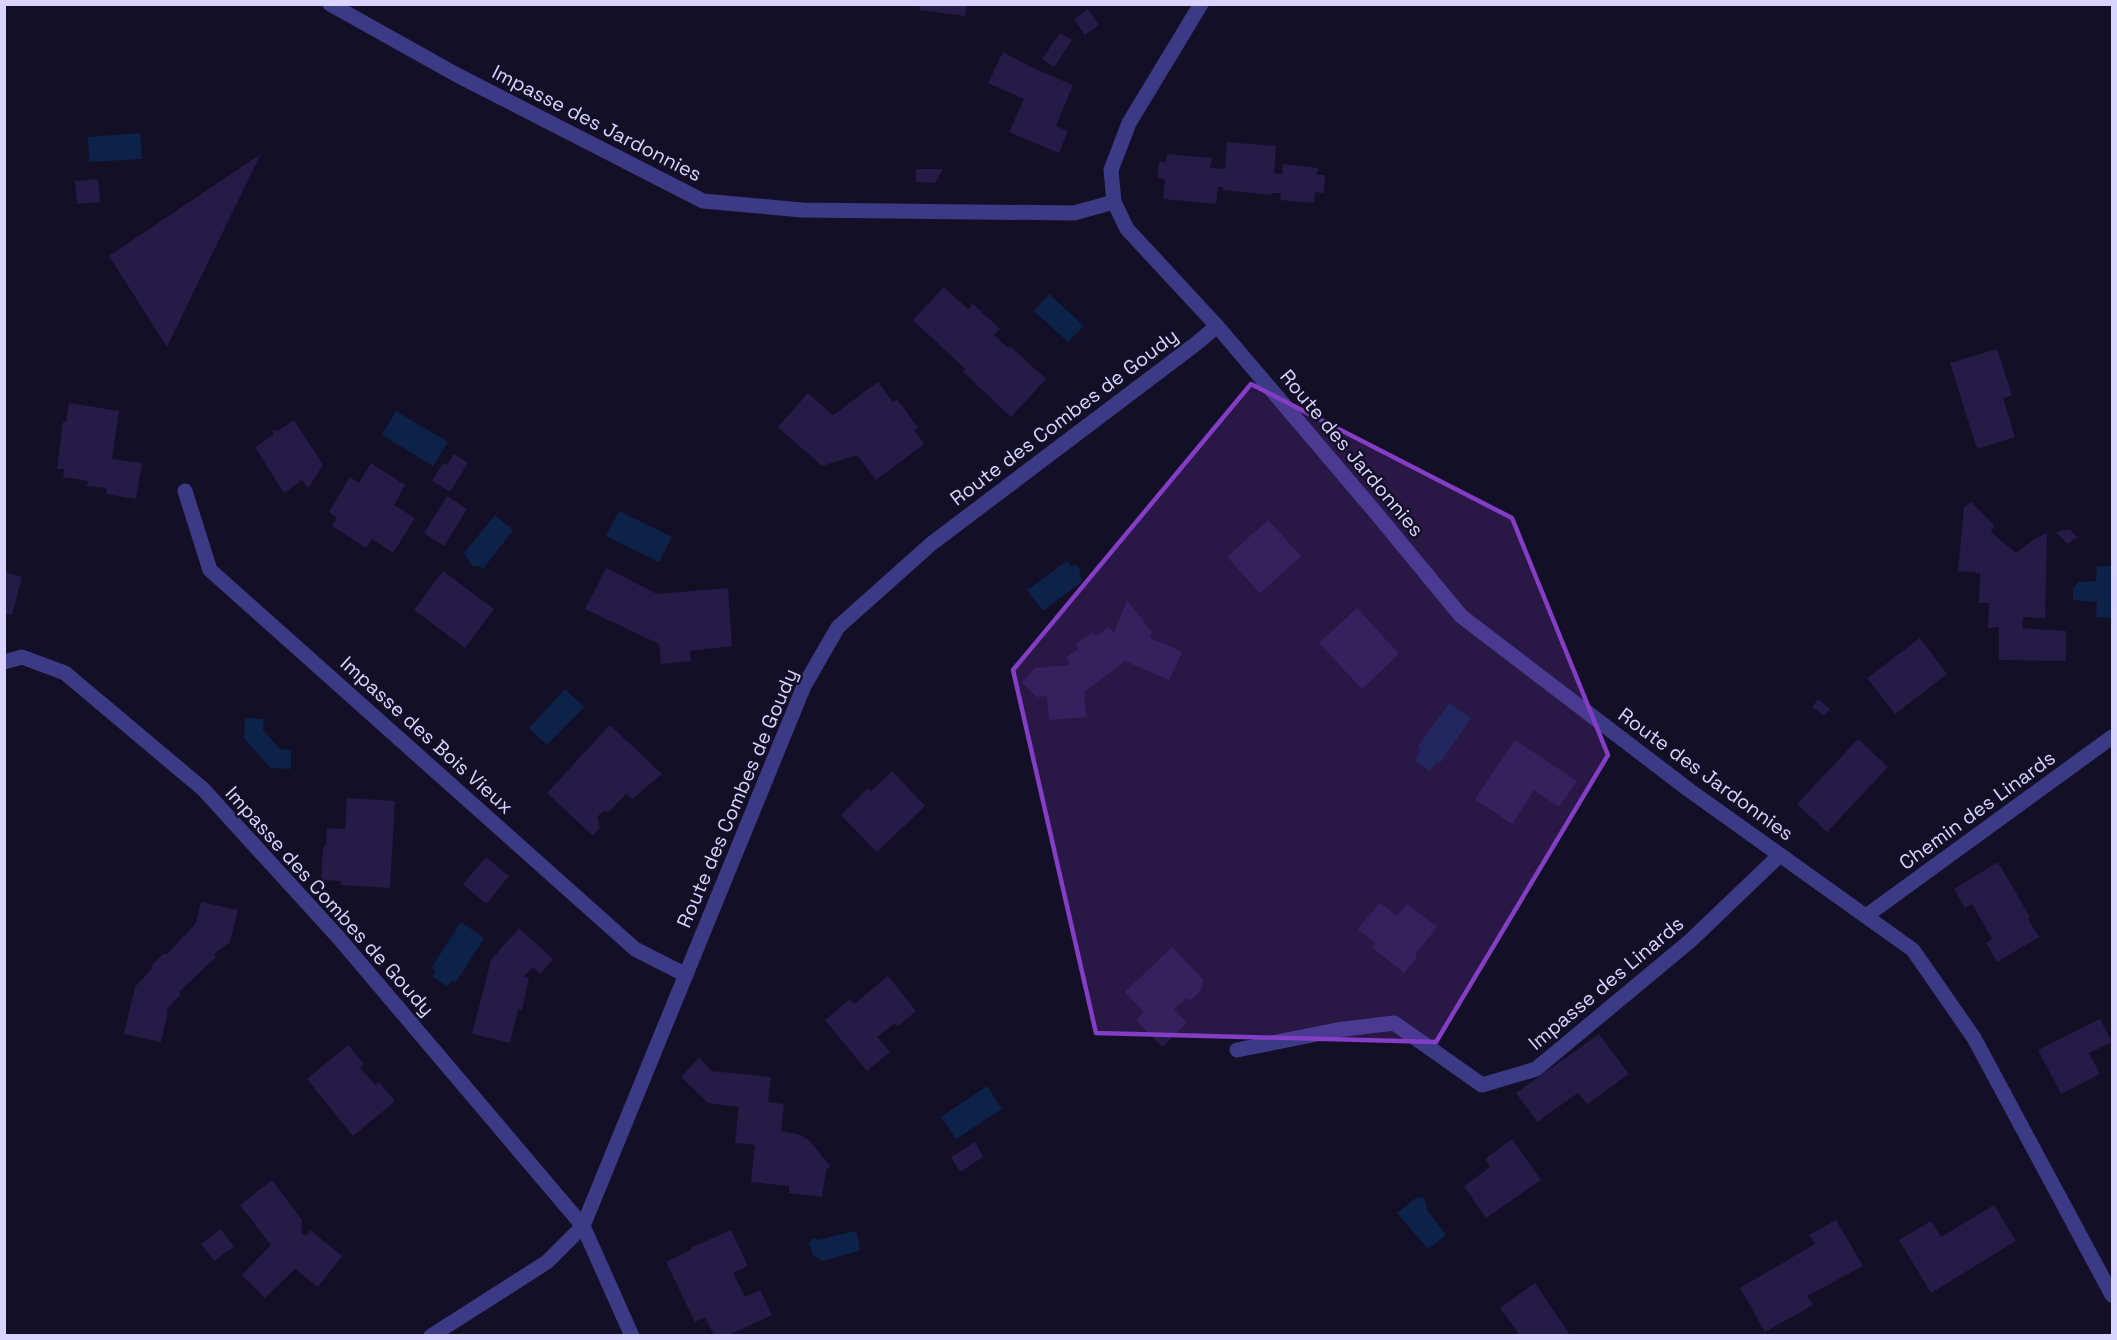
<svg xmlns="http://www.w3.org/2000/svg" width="2117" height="1340" viewBox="0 0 2117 1340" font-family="'Space Grotesk',sans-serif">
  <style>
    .water { fill: #0c2248 }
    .building { fill: #241b47 }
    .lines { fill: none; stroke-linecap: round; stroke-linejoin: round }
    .minor { stroke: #3d3a85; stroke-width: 15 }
    .marked { fill: #843dc5; fill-opacity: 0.2; stroke: #843dc5; stroke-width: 4.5; stroke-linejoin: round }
    .labels { text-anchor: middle; stroke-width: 5; stroke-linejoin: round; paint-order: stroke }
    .street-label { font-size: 20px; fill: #d9d4ff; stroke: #130f26 }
  </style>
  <rect width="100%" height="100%" fill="#130f26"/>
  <g class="water">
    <polygon points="140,133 142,159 89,162 88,137"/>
    <polygon points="1049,294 1084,326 1068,342 1034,311"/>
    <polygon points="396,411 448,442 433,466 382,435"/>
    <polygon points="619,511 672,537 659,562 606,536"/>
    <polygon points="495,515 513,530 483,569 478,566 472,566 464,553"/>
    <polygon points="1067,561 1071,566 1075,565 1081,569 1079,575 1083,581 1043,611 1027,590"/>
    <polygon points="2097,566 2112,566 2112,618 2096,617 2097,602 2073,600 2073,588 2079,582 2096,581"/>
    <polygon points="565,689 584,707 547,745 529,728"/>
    <polygon points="1449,703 1471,718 1440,763 1437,761 1430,771 1414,760 1421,750 1418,747"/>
    <polygon points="245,718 264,719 263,730 280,749 291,750 291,769 270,768 244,738"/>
    <polygon points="461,922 484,938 456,982 452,981 447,986 433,977 435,971 432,967"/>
    <polygon points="987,1086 1002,1109 956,1139 941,1117"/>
    <polygon points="1417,1197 1423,1198 1426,1202 1427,1210 1446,1235 1428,1249 1397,1213"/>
    <polygon points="854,1231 857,1233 860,1248 859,1251 822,1261 812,1254 812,1249 808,1245 813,1238 818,1240"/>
  </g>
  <g class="building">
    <polygon points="920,4 967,4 965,16 919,10"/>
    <polygon points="1088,9 1099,25 1085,35 1074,19"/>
    <polygon points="1060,33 1072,40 1054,67 1042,59"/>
    <polygon points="1003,52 1037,70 1073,85 1056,126 1068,131 1059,153 1009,132 1024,99 988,83"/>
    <polygon points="1227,142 1276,146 1274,173 1282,174 1283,164 1318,168 1317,175 1325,175 1324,193 1315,192 1314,203 1280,200 1281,193 1272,193 1272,195 1223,190 1223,187 1218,187 1216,204 1163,199 1165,179 1157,178 1159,161 1166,162 1167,154 1212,158 1210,168 1225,169"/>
    <polygon points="261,154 212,254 167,347 109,256"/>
    <polygon points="916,169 943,169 935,183 916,182"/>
    <polygon points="98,179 100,202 77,204 75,181"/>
    <polygon points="944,287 968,309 973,304 1000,329 994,335 1008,348 1010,346 1046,379 1011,417 963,372 965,369 913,320"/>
    <polygon points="1997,349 2012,395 2003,398 2015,437 1977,449 1950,363"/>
    <polygon points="878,382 893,402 897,399 918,428 914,430 924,444 876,480 857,455 822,466 778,427 808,393 833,415"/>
    <polygon points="69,403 119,411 112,459 142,463 136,499 106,494 107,488 87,486 88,481 63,477 64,469 57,469 63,422 66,422"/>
    <polygon points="294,420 323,465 308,488 302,480 284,493 255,447 273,435 273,430 278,431"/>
    <polygon points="454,454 468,463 450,492 432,481 443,463 447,465"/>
    <polygon points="371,463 405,485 394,505 415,518 393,553 372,539 366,548 332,526 337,518 329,512 350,477 359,483"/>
    <polygon points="447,496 467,509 444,546 424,533"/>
    <polygon points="1971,502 1994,525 1991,532 2016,553 2034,539 2047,533 2045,618 2023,617 2022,628 2066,631 2066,661 1999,660 1999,627 1988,628 1989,603 1979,603 1980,573 1958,571 1964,507"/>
    <polygon points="1268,520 1301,556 1260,593 1227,557"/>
    <polygon points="2065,530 2070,530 2077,537 2067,544 2056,532"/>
    <polygon points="606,568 657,594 728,588 732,646 690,651 691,661 661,664 659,644 585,609"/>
    <polygon points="443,571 494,609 465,648 414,610"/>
    <polygon points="5,572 22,577 12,615 5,614"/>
    <polygon points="1127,600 1152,632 1150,638 1182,652 1169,680 1125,661 1084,692 1086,717 1049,720 1047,696 1037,697 1022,683 1035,668 1070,665 1066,658 1078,649 1075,645 1093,632 1096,636 1109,627 1114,633"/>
    <polygon points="1357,608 1399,654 1362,689 1319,643"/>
    <polygon points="1920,638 1947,674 1895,714 1867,678"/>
    <polygon points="1818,699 1830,709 1824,716 1812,707"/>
    <polygon points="610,725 662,774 632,799 626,794 609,812 603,811 597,817 600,827 593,836 547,793"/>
    <polygon points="1858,739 1888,767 1827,832 1797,804"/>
    <polygon points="1515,740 1577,781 1559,807 1534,790 1512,824 1475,799"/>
    <polygon points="892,771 925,806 877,852 841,815 868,788 871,791"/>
    <polygon points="347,798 395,801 390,888 341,885 341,881 321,880 323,848 326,845 327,828 345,829"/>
    <polygon points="486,857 509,876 486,904 463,884"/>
    <polygon points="1998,862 2030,917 2028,919 2039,937 1997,962 1986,943 1992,939 1972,904 1965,908 1954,889"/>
    <polygon points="201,902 238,910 230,942 214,954 216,957 179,992 181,994 166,1010 168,1012 161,1042 124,1034 135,987 153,968 151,966 164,953 166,955 196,923"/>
    <polygon points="1380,903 1397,916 1407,904 1437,927 1415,955 1417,957 1404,973 1372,947 1375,943 1358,929"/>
    <polygon points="519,928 553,959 540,974 533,967 524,976 529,978 522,1010 518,1009 510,1043 472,1034 491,960"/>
    <polygon points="1172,947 1203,979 1202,989 1190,1001 1186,998 1174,1009 1187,1023 1162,1047 1136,1020 1144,1012 1125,992"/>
    <polygon points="888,976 916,1011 898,1026 895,1023 877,1037 890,1052 867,1071 825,1020 850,999 854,1004"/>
    <polygon points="2100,1019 2112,1042 2089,1053 2100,1074 2061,1094 2038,1050"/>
    <polygon points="1599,1034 1629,1074 1587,1104 1578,1093 1537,1122 1516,1093"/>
    <polygon points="348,1045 364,1064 360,1068 375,1085 379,1082 395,1101 353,1136 307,1079"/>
    <polygon points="699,1058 712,1071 771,1077 768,1102 784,1104 781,1131 798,1134 809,1140 830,1166 826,1170 822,1197 789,1193 789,1186 751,1182 755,1145 735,1143 739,1107 708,1103 681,1077"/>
    <polygon points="1512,1139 1541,1180 1486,1218 1464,1186 1490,1167 1485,1159"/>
    <polygon points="975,1142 983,1157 960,1172 951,1157"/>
    <polygon points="272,1180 302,1220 301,1233 306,1236 310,1230 342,1256 318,1287 295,1269 265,1298 242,1275 271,1245 240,1205"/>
    <polygon points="1994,1205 2016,1241 1931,1293 1899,1240 1931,1221 1941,1237"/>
    <polygon points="1836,1220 1863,1266 1807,1296 1813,1305 1765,1332 1740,1288 1815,1244 1809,1235"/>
    <polygon points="221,1229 234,1247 214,1261 201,1244"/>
    <polygon points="731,1230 748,1266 733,1273 745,1297 760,1290 772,1315 729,1335 714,1335 705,1317 695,1322 666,1262 691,1250 692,1247"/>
    <polygon points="1535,1283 1570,1335 1520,1335 1500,1308"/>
  </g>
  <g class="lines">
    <g class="minor">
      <polyline points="330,4 457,75 703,201 802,210 1074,213 1114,202"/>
      <polyline points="1201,4 1129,123 1111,170 1114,202 1127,229 1217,326 1371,507 1461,616 1689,790 1913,950 1974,1038 2112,1295"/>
      <polyline points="185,491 210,570 635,949 686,975"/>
      <polyline points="4,662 22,657 65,673 203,789 338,937 583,1226 547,1262 431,1336"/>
      <polyline points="1866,916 2112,737"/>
      <polyline points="1237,1050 1337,1030 1394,1023 1482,1085 1536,1069 1690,941 1780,855"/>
      <polyline points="632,1336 583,1226 804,686 838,627 931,544 1197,343 1217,326"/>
    </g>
  </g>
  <path class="marked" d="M1251 384 1512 518 1608 755 1436 1042 1096 1033 1013 670Z"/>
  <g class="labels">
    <g class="street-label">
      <text transform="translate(597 123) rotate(27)" y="7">Impasse des Jardonnies</text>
      <text transform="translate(1064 417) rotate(-37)" y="7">Route des Combes de Goudy</text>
      <text transform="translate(1352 453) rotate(50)" y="7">Route des Jardonnies</text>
      <text transform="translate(427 735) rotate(42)" y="7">Impasse des Bois Vieux</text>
      <text transform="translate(1706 774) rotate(36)" y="7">Route des Jardonnies</text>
      <text transform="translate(737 798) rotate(-67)" y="7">Route des Combes de Goudy</text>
      <text transform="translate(1977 810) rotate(-36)" y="7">Chemin des Linards</text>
      <text transform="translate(330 901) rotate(48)" y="7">Impasse des Combes de Goudy</text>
      <text transform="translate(1606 983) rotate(-40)" y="7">Impasse des Linards</text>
    </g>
  </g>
  <rect width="2117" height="1340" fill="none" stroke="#d9d4ff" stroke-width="12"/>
</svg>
